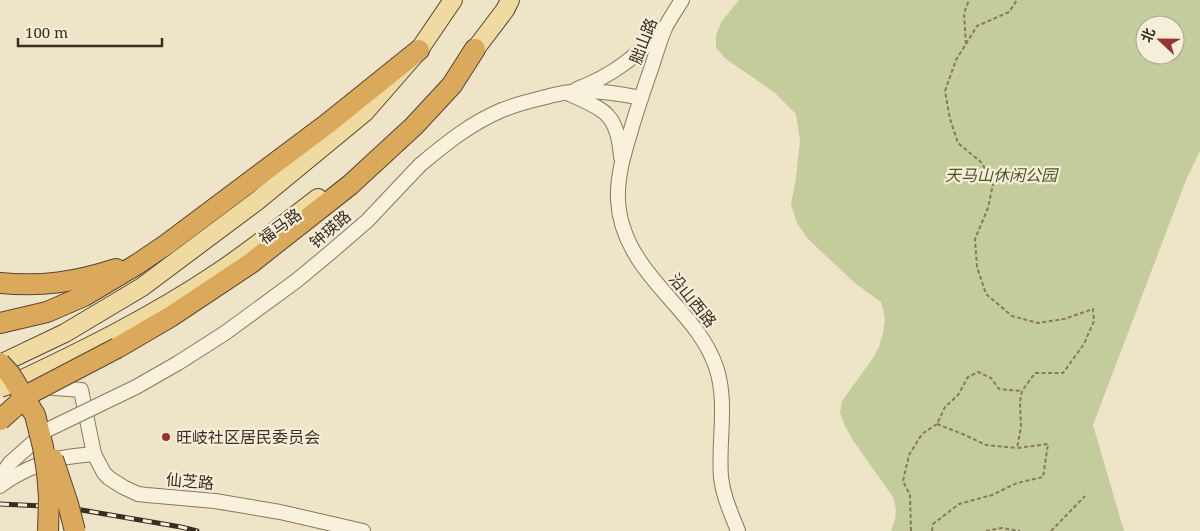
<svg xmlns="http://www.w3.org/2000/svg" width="1200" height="531" viewBox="0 0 1200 531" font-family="'Noto Serif','Noto Sans SC',serif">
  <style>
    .green { fill: #c4cc9c; fill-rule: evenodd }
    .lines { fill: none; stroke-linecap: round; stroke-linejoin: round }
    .minor-casing { stroke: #8a775d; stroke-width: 16 }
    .major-casing { stroke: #584531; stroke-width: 20 }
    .highway-casing { stroke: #584531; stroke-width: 22 }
    .path { stroke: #8a775d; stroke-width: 2; stroke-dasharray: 4 2.5; stroke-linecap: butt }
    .minor { stroke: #f8f1dc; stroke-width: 14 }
    .major { stroke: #efdba2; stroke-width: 18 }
    .highway { stroke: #daa95c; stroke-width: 20 }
    .rail-casing { stroke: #3b2e20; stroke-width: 5 }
    .rail { stroke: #f5eed8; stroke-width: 3; stroke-dasharray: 9; stroke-linecap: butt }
    .minor-bridge-casing { stroke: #8a775d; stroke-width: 16; stroke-linecap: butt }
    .major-bridge-casing { stroke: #584531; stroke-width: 20; stroke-linecap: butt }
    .highway-bridge-casing { stroke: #584531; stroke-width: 22; stroke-linecap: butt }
    .minor-bridge { stroke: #f8f1dc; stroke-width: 14 }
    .major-bridge { stroke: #efdba2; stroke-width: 18 }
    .highway-bridge { stroke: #daa95c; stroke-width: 20 }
    .poi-dot { fill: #98322e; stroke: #f5eed8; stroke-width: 2 }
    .labels { text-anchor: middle; stroke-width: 4.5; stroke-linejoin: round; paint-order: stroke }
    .street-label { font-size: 16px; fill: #3b2e20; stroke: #f5eed8 }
    .park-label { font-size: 16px; font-style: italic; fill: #495727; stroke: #f5eed8 }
    .poi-label { font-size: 16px; fill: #3b2e20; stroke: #f5eed8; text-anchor: start }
  </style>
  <rect width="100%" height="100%" fill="#eee4c8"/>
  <path class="green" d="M739 0H1200V151L1186 180 1093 425 1124 531H891L895 520 896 509 893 497 854 442 845 426 840 413 842 401 873 358 879 347 883 333 885 318 881 302 856 284 808 239 797 223 791 205 796 177 800 141 796 114 775 93 726 59 716 48V35L722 21ZM1145 25H1175V55H1145Z"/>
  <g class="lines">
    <g class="minor-casing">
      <g id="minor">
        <path d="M682 0C677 8 671 17 666 26 660 39 656 54 651 69 644 89 637 109 631 130 624 153 617 176 618 200 619 222 627 242 639 260 663 297 702 325 716 367 728 402 718 441 721 477 723 496 731 513 738 531"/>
        <path d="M577 89C614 75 636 56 663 29"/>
        <path d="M567 93C578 98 601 107 608 116 617 126 620 143 621 157"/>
        <path d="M420 165C445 144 471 123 502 110 515 105 529 101 542 98 556 94 570 91 584 91 603 91 622 94 641 98"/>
        <polyline points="42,387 81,390 94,454 104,473 109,478 123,487 138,494 147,495 215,501 280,512 363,531"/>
        <polyline points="0,477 10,463 45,432"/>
        <path d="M0 486C15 474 43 461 62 458 72 456 83 455 94 454"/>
      </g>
    </g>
    <g class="major-casing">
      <g id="major">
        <polyline points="467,60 505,10 510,0"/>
        <polyline points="0,364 65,333 142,287 257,201 365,112 419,50 453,0"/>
        <path d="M14 383C84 350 153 316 217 273 252 250 285 223 318 198"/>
      </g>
    </g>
    <g class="highway-casing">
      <g id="highway">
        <path d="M0 283C42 287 76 282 116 269"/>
        <polyline points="0,323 47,312 84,296 136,265 167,244 327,124 419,50"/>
        <polyline points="117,348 170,317 251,263 350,185 414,126 452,85 475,49"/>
      </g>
    </g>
    <g class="path">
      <polyline points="966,44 964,13 969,0"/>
      <polyline points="937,424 965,435 986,445 1017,448"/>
      <polyline points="911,531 910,495 903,481 909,455 922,434 937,424 945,407 958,395 968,377 978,372 991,378 999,389 1022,391"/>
      <polyline points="932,531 933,524 959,504 992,495 1017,483 1043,477 1048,444 1017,448 1021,427 1020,401 1022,391 1035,373 1063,373 1084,344 1094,321 1093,309 1064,319 1038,323 1012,316 986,294 977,267 975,239 988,208 993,184 982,163 958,143 950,119 945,91 956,60 977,26 1009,12 1017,0"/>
      <polyline points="986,531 1002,528 1020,531"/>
      <polyline points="1051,531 1085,496"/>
    </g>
    <use href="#minor" class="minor"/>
    <use href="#major" class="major"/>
    <use href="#highway" class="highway"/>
    <g class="rail-casing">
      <polyline id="rail" points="0,504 64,507 181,527 197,531"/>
    </g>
    <use href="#rail" class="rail"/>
    <g class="minor-bridge-casing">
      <polyline id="minor-bridge" points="47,430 136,387 178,363 225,333 296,281 331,252 367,221 420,165"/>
    </g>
    <g class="major-bridge-casing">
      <polyline id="major-bridge" points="0,388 14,383"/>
    </g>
    <g class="highway-bridge-casing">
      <g id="highway-bridge">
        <polyline points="0,363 10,374 35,415 43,447 47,472 49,498 48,531"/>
        <polyline points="0,420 29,394 117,348"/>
        <polyline points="53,459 68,504 75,531"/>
      </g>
    </g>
    <use href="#minor-bridge" class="minor-bridge"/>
    <use href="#major-bridge" class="major-bridge"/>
    <use href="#highway-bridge" class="highway-bridge"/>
  </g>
  <circle class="poi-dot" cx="166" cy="437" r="5"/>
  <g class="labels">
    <g class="street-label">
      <text transform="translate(643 41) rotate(-69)" y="6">胐山路</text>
      <text transform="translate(280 226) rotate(-36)" y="6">福马路</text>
      <text transform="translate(330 229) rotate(-41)" y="6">钟瑛路</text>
      <text transform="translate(693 300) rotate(51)" y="6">沿山西路</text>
      <text transform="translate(190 481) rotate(5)" y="6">仙芝路</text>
    </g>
    <g class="park-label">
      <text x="1001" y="181">天马山休闲公园</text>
    </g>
    <g class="poi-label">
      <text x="176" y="443">旺岐社区居民委员会</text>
    </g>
  </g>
  <g transform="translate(1160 40) rotate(292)"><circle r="24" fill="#f5eed8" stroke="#aba18e"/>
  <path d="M0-4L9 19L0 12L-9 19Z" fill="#98322e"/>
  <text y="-8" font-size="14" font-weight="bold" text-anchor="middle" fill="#3b2e20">北</text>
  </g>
  <path d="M18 38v8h144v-8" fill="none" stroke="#3b2e20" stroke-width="2.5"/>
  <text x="25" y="38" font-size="15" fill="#3b2e20" stroke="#f5eed8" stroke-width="4" paint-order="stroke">100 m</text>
</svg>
